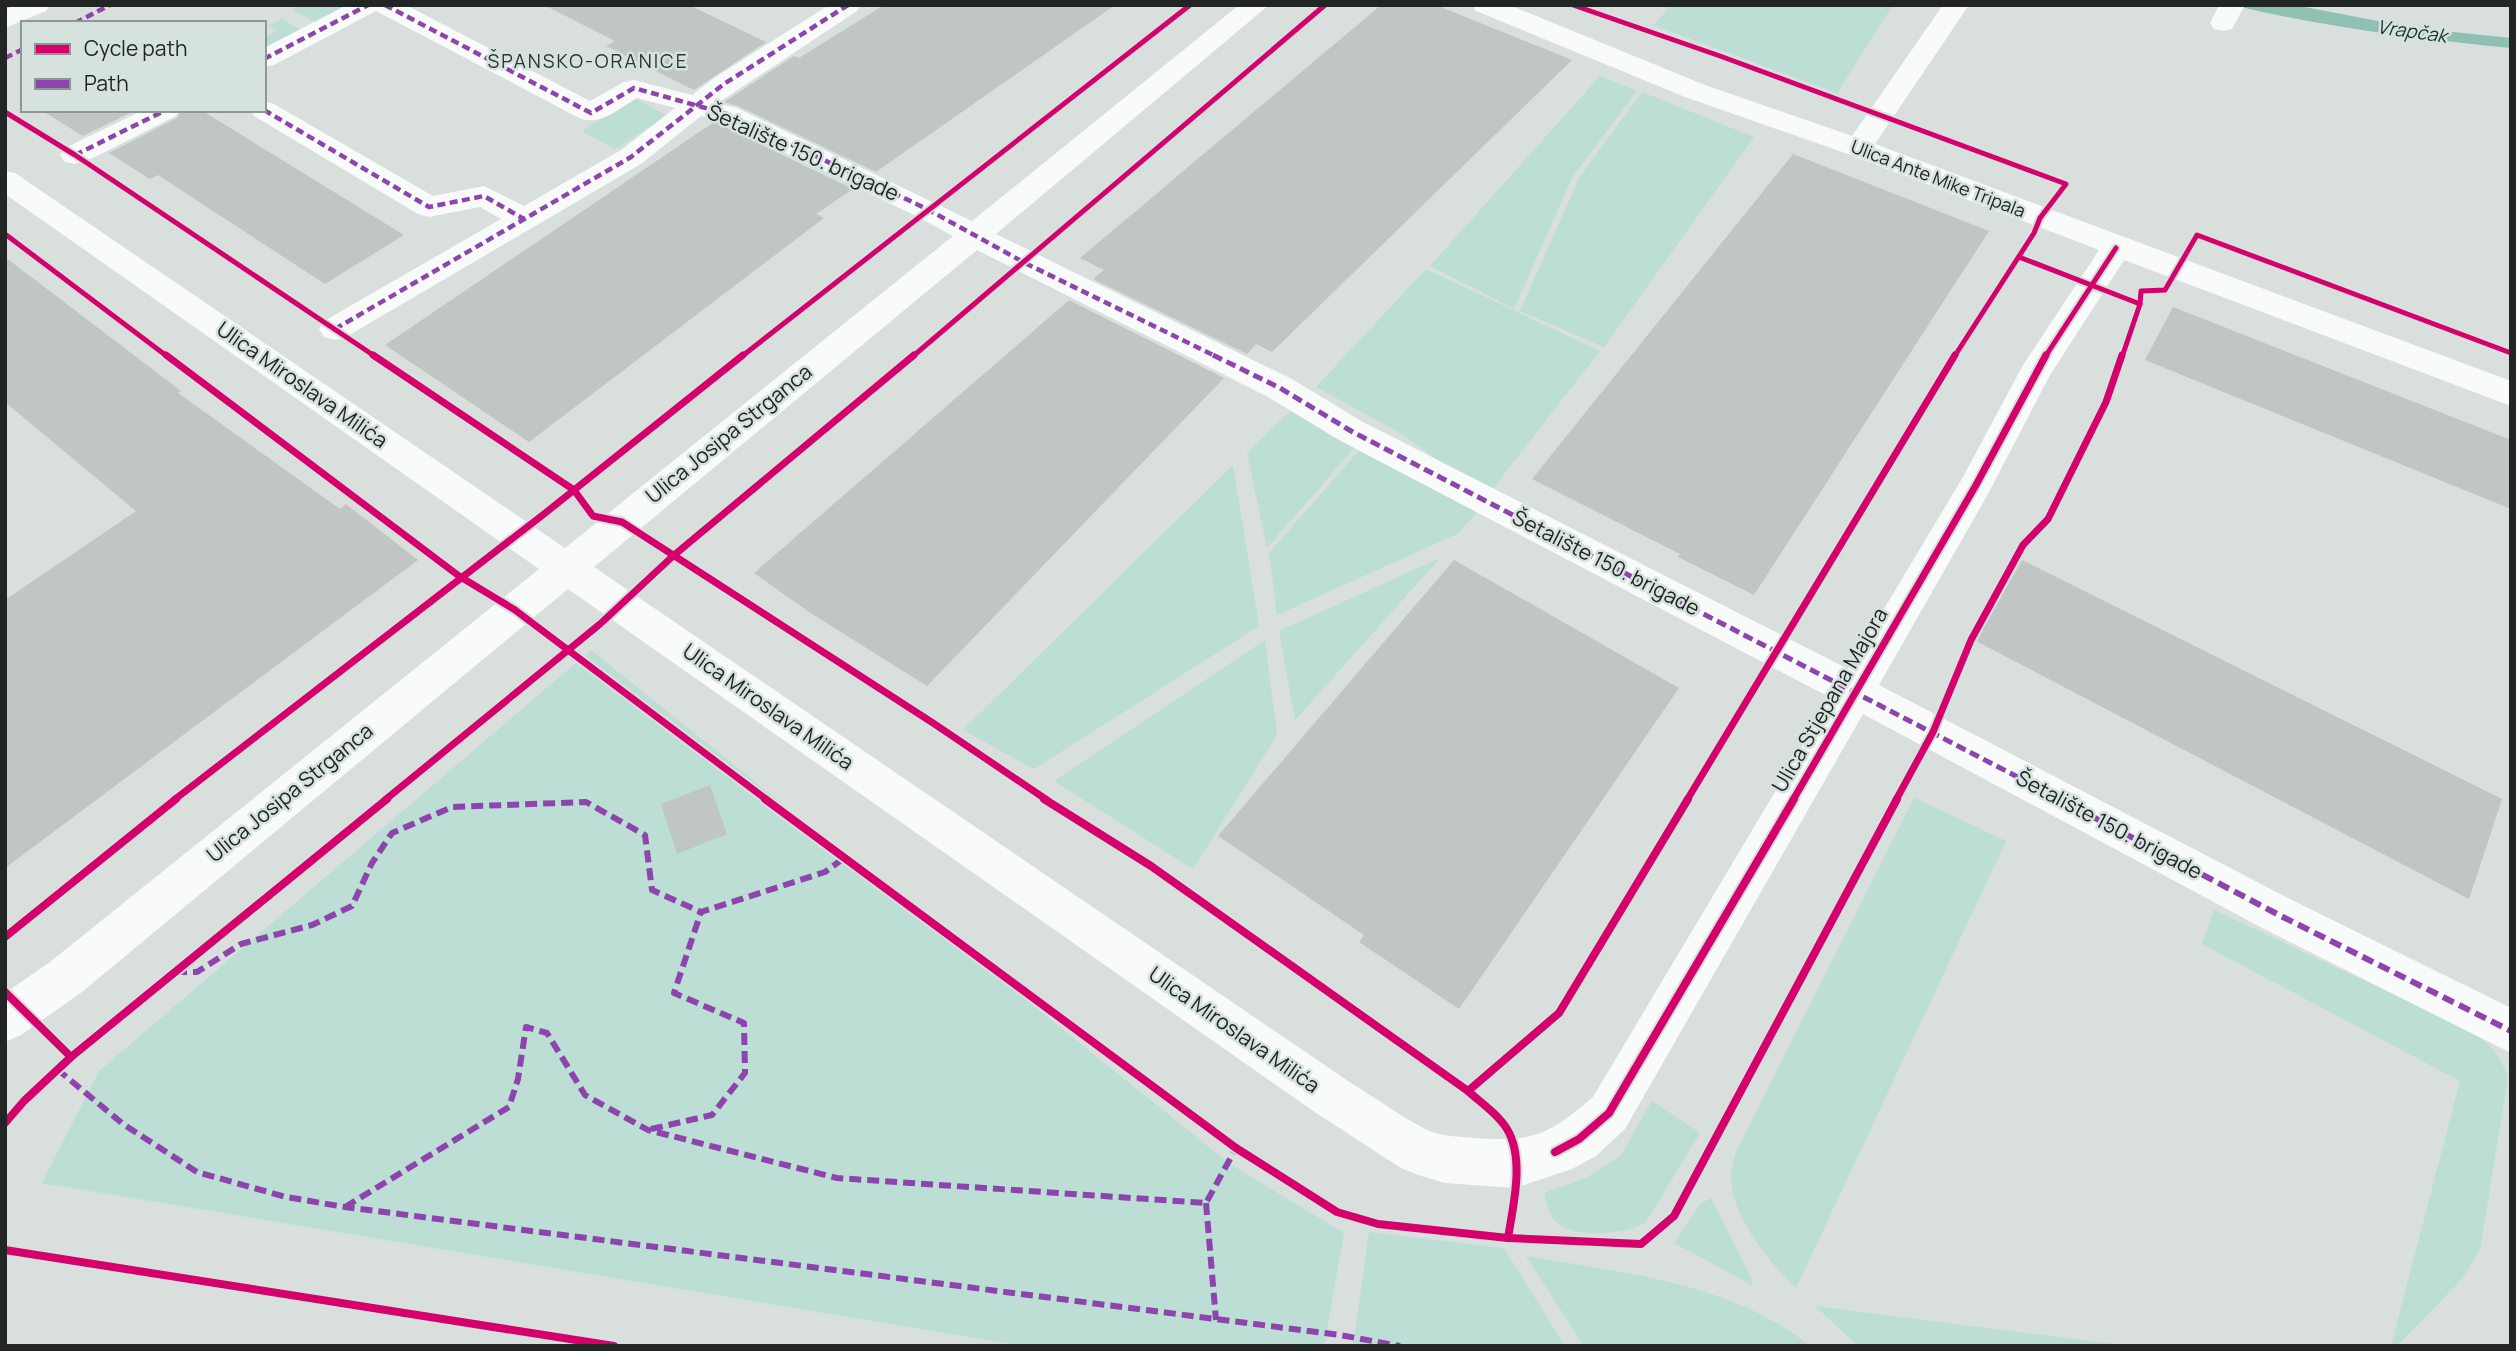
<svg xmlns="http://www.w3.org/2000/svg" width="2516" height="1351" viewBox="0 0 2516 1351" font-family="Manrope,sans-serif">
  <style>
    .green { fill: #bcded4 }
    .water { fill: #90c0b3 }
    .building { fill: #c0c6c4 }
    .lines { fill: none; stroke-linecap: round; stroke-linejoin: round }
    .minor { fill: #f9fafa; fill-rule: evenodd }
    .quiet-far2 { stroke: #8e44ad; stroke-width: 4.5; stroke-dasharray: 8 4.5; stroke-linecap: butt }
    .quiet-far1 { stroke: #8e44ad; stroke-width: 5; stroke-dasharray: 10 5; stroke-linecap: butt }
    .quiet { stroke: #8e44ad; stroke-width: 6; stroke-dasharray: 12 6; stroke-linecap: butt }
    .cycleway-far2-casing { stroke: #d5e2de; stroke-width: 9 }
    .cycleway-far1-casing { stroke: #d5e2de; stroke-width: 11 }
    .cycleway-casing { stroke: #d5e2de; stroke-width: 12 }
    .cycleway-far2 { stroke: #d6006c; stroke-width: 5 }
    .cycleway-far1 { stroke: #d6006c; stroke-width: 7 }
    .cycleway { stroke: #d6006c; stroke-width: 8 }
    .labels { text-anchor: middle; stroke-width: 5; stroke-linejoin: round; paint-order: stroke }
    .far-street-label { font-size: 18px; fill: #212624; stroke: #d5e2de }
    .far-water-label { font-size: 19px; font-style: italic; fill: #16372f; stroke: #d5e2de }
    .far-neighbourhood-label { font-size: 19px; letter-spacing: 2px; fill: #2b3532; stroke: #d5e2de }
    .street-label { font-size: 21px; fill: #212624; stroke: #d5e2de }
  </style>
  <rect width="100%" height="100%" fill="#d8dfdd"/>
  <g class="green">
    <polygon points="300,5 348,5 317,23 292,10"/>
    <polygon points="1672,5 1893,5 1837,93 1653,25"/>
    <polygon points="282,19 301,30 264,50 264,38 277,31 269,26"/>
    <polygon points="1600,76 1637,91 1573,176 1514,309 1430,266"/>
    <polygon points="1642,92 1754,137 1604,347 1520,311 1579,178"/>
    <polygon points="635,98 667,116 615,149 582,131"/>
    <polygon points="1426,269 1600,351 1487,496 1402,434 1316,387"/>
    <polygon points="1300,402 1366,434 1267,548 1247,453"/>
    <polygon points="1371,437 1480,508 1459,533 1277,615 1269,553"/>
    <polygon points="1233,465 1259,626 1034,769 963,730"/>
    <polygon points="1440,558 1295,720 1279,631"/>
    <polygon points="1265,640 1277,735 1193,869 1054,781"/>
    <polygon points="591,650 1230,1164 1344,1233 1324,1346 1022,1346 42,1183 99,1071"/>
    <path d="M1914 798 2006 841 1796 1288C1769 1262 1729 1214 1731 1174 1732 1167 1734 1159 1736 1152Z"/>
    <path d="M2214 910 2473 1032C2491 1045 2500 1056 2508 1077L2480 1249 2462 1279 2397 1346H2391L2460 1081 2202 944Z"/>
    <path d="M1652 1101 1700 1133 1646 1222C1628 1235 1575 1238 1557 1223 1549 1216 1547 1203 1544 1193L1586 1178 1620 1156Z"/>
    <polygon points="1711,1198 1750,1275 1752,1285 1674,1243 1700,1204"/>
    <polygon points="1369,1232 1504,1248 1565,1346 1353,1346"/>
    <path d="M1526 1256C1623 1273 1731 1282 1810 1346H1584Z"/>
    <polygon points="1815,1306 2129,1346 1858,1346"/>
  </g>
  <path class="water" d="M2232 5H2294L2415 28 2511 38V48C2417 39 2324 27 2232 5Z"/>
  <g class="building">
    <polygon points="544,5 689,5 766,42 694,90 606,46 615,41"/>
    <polygon points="884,5 1115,5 876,172 738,106 724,102 794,56 799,58"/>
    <polygon points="1381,5 1436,5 1572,60 1272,352 1256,344 1247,354 1093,279 1104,270 1080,258"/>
    <polygon points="41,110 136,110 83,136"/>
    <polygon points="182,110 201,110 404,235 325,284 158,175 150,179 109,153 177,118"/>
    <polygon points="714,122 853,189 816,214 824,218 529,442 385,345"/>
    <polygon points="1793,154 1989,231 1754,595 1678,557 1680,554 1532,479"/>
    <polygon points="5,257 181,391 178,393 340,509 346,504 418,560 5,868 5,600 136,511 5,402"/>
    <polygon points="1069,300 1224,378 927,686 809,612 754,573"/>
    <polygon points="2173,307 2511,440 2511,509 2145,360"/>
    <polygon points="1454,560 1679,688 1459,1009 1359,942 1364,935 1218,836"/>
    <polygon points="2022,560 2502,799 2469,899 1976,641"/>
    <polygon points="710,785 727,834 677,854 661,804"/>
  </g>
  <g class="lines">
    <g class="minor">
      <polygon points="15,5 50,5 46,11 5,28 5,10"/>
      <path d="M347 5H406L590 101 624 82 634 80 692 95 714 78 829 5H861L857 11 718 103 737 108 972 221 1239 5H1269L996 234 1292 379 1363 422 1848 669 1963 477 2023 365 2099 250 1848 154 1685 97 1476 11 1472 5H1509L1705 85 1852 136 1943 5H1969L1875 144 2511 381V406L2124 260 2049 377 1988 494 1879 685 2294 901 2511 1008V1053L2264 929 1863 714 1625 1129 1596 1156 1572 1169 1515 1188 1445 1183 1418 1175 1401 1168 1316 1113 568 589 82 992 21 1035 5 1042V993L50 962 539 569 5 194V171L15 173 565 548 953 236 916 216 717 120 701 116 641 164 346 337 335 340 324 337 319 329 324 321 501 219 480 207 429 217 418 214 254 116 250 110H264V101L274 104 433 196 484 186 524 206 621 150 675 108 637 98C620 108 602 125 581 119L376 11 274 65 264 67V48ZM977 250 1268 397 1339 440 1831 698 1593 1097C1548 1135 1535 1142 1475 1138 1459 1136 1442 1137 1427 1130 1400 1116 1374 1097 1348 1081L594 567Z"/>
      <polygon points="2219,5 2245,5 2232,29 2223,31 2214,29 2210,23"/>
      <polygon points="143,110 180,110 176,116 85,162 75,164 65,162 60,155 65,148"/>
    </g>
    <g class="quiet-far2">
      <polyline points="385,5 591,113 634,88 727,114 927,209 1025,263 1217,357"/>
      <polyline points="75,23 110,5"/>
      <polyline points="5,58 23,49"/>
      <polyline points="264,59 368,5"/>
      <polyline points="264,110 429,207 484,196 524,219"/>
      <polyline points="75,155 166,110"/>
      <polyline points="335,329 631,157 724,84 848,5"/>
    </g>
    <polyline class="quiet-far1" points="1213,355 1280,388 1351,431 2062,800"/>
    <g class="quiet">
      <polyline points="2059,799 2279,915 2511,1031"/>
      <polyline points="175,972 197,972 241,944 312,925 352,906 372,863 392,833 452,807 586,802 645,835 652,890 701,912 825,872 844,858"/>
      <polyline points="57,1069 123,1124 197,1172 286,1197 345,1207 1340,1335 1400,1346"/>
      <polyline points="651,1129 712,1115 745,1073 744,1023 674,993 701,912"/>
      <polyline points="1206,1203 1216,1320"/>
      <polyline points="345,1207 509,1107 518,1079 526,1027 547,1033 585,1095 648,1130 837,1178 1206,1203 1236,1148"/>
    </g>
    <g class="cycleway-far2-casing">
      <g id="cycleway-far2">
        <polyline points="1573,5 1720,56 2066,184 2040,218 2034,233 1954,357"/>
        <polyline points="5,112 75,155 376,357"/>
        <polyline points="5,234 168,357"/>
        <polyline points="2019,257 2140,304"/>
        <polyline points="741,357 1190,5"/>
        <polyline points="912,357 1325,5"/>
        <polyline points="2045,357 2116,248"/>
        <polyline points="2122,357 2140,304 2141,291 2165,290 2197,235 2511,353"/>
      </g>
    </g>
    <g class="cycleway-far1-casing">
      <g id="cycleway-far1">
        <polyline points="166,355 459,576 515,610 767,800"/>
        <polyline points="373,355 574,490 593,516 622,522 933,723 1047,800"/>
        <polyline points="174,800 544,514 743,355"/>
        <polyline points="385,800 600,624 673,556 914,355"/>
        <polyline points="1687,800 1955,355"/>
        <polyline points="1793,800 1976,485 2046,355"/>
        <polyline points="1896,800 1933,732 1971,640 2023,545 2048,519 2106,402 2122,355"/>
      </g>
    </g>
    <g class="cycleway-casing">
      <g id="cycleway">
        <polyline points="765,799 1236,1148 1337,1212 1378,1224 1508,1238 1641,1244 1674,1216 1897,799"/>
        <polyline points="1044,799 1151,866 1468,1091 1559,1013 1688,799"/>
        <polyline points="5,937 176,799"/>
        <polyline points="5,992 71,1057"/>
        <path d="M1468 1091C1481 1103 1498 1114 1507 1129 1525 1159 1513 1206 1508 1238"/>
        <polyline points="5,1123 24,1101 71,1057 387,799"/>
        <polyline points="1555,1152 1579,1139 1609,1113 1794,799"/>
        <polyline points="5,1250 614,1346"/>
      </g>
    </g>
    <use href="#cycleway-far2" class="cycleway-far2"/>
    <use href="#cycleway-far1" class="cycleway-far1"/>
    <use href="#cycleway" class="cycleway"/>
  </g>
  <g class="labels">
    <g class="far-street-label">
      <text transform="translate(1938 179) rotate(21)" y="6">Ulica Ante Mike Tripala</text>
    </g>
    <g class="far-water-label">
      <text transform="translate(2412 31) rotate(8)" y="7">Vrapčak</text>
    </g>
    <g class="far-neighbourhood-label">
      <text x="588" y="68">ŠPANSKO-ORANICE</text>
    </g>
    <g class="street-label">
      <text transform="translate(803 153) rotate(24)" y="7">Šetalište 150. brigade</text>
      <text transform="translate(302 385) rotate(35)" y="7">Ulica Miroslava Milića</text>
      <text transform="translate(729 434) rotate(-39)" y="7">Ulica Josipa Strganca</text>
      <text transform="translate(1606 563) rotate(27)" y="7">Šetalište 150. brigade</text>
      <text transform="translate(1830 700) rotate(-60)" y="7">Ulica Stjepana Majora</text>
      <text transform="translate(768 707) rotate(35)" y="7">Ulica Miroslava Milića</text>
      <text transform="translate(290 793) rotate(-39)" y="7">Ulica Josipa Strganca</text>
      <text transform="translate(2109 825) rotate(28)" y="7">Šetalište 150. brigade</text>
      <text transform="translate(1234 1030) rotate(35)" y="7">Ulica Miroslava Milića</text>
    </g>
  </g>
  <rect width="2516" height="1351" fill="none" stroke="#212624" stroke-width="14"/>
  <rect x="21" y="21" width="245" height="91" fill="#d5e2de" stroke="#8d9794" stroke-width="2"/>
  <rect x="35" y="44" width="35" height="10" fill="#d6006c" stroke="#8d9794" stroke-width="2"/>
  <text x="84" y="56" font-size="21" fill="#212624">Cycle path</text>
  <rect x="35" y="79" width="35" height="10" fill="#8e44ad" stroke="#8d9794" stroke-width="2"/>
  <text x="84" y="91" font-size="21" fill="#212624">Path</text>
</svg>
